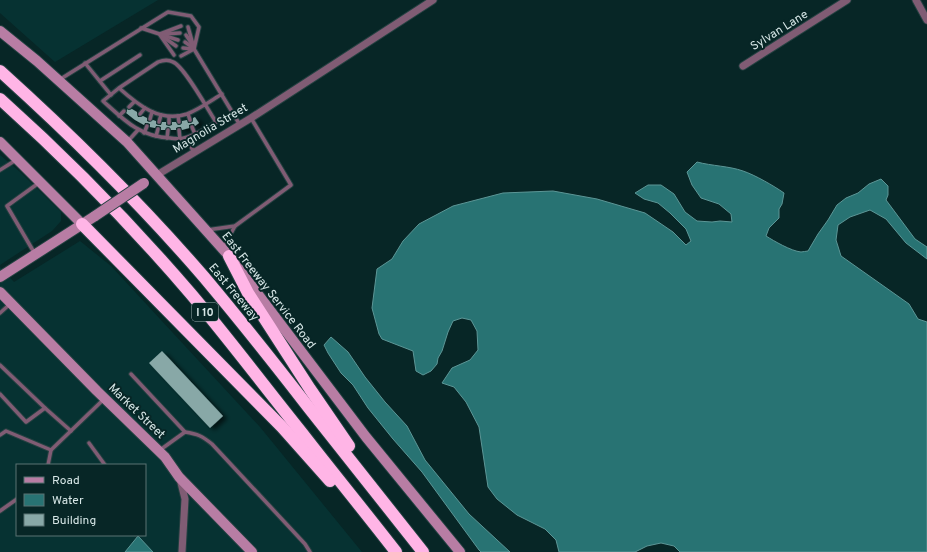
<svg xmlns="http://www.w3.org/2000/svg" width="927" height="552" viewBox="0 0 927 552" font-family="Overpass,sans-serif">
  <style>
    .built { fill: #063232; fill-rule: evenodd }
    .water { fill: #287373; stroke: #5c9696 }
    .building { fill: #88a8a7; filter: url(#shadow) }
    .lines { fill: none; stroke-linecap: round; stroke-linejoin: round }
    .lane-casing { stroke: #244141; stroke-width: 5.5 }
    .street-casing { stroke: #244141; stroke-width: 9 }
    .secondary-casing { stroke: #244141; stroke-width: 12 }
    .highway-casing { stroke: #244141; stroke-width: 14 }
    .lane { stroke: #805c74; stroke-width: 3.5 }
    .street { stroke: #805c74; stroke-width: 7 }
    .secondary { stroke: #b87da4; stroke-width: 10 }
    .highway { stroke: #ffb5e6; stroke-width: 12 }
    .secondary-bridge-casing { stroke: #244141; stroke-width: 12; stroke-linecap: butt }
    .secondary-bridge { stroke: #b87da4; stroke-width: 10 }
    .labels { text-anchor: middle; stroke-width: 4; stroke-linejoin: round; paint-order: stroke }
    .shield { fill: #072626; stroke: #98acac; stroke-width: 1 }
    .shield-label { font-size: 11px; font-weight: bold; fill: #d6e6e6 }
    .street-label { font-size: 12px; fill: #d6e6e6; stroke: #072626 }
  </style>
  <defs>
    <filter id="shadow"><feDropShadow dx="4.5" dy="2.5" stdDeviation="2" flood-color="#0009"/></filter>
  </defs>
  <rect width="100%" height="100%" fill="#072626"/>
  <g class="built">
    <polygon points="0,0 158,0 55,62 0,13"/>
    <polygon points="0,155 20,172 61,212 61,221 52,231 0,265"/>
    <path d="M80 241 111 266 260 427 362 552H151L136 538 125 552H0V267L14 282ZM17 465H145V535H17Z"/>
  </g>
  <g class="water">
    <path d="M697 162C712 166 729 166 743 171 755 175 774 186 784 193L782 204 779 209V218L769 228 766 236C774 241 791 251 801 252 803 252 806 251 808 251L818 234 828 220 837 205 846 198 858 193 869 184 881 179 888 186V195L886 200 915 239 927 247V259L906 243 886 219 870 210 850 217 838 225 836 240 841 256 909 304 918 319 927 322V552H680L674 546 661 543 647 546 635 552H559L556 540 545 529 517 515 497 499 488 487 479 427 466 402 454 387 442 383 452 368 470 360 478 350 477 331 471 320 462 318 453 321 448 332 442 351 438 358 437 364 431 371 423 375 416 371 413 351 382 339 379 334 372 308 377 269 392 259 403 241 419 224 453 206 503 193 553 191 597 199 645 213 673 232 686 245 691 241 686 229 670 213 658 203 644 199 635 193 648 185H661L674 194 685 212 697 221 712 222 720 221 732 222 731 214 719 204 701 198 692 185 687 172Z"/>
    <polygon points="331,337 348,352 365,377 385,402 407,426 425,460 469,514 510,552 481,552 479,550 422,472 393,439 368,408 353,385 341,373 328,353 324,345"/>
    <polygon points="138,536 153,552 125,552"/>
  </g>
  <g class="building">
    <polygon points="127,109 129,110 132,109 137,112 137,115 138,117 141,117 143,116 147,118 147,121 149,122 153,120 156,121 156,124 158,125 161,125 162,122 166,122 166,125 169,126 172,125 172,122 176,122 178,125 180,125 182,123 182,121 187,120 188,123 191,123 193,121 193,118 195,117 199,123 195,126 194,124 191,124 189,125 189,128 182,130 181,127 178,127 176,128 176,130 171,130 170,128 168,127 166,128 165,130 161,130 161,127 159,126 156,126 155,128 150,127 150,124 148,123 145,123 144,125 135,120 126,113 127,111"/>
    <polygon points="162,351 223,416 210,428 149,363"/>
  </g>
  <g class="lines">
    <g class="lane-casing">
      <g id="lane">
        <polyline points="188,27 194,48"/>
        <polyline points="141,28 178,40"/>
        <polyline points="160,34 181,26"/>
        <polyline points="163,34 180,33"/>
        <polyline points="160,35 174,55"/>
        <polyline points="186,35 192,44"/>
        <polyline points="162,36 176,46"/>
        <polyline points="185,42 192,47"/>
        <polyline points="183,48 193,49"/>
        <polyline points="181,56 194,49"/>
        <polyline points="85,63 111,95"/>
        <polyline points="59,80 168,12 191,16 199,27 194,49 240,125"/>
        <polyline points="100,81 140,55"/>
        <path d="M119 88 158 62C163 60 168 59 173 62 184 66 208 110 216 122 207 128 198 134 188 137 182 139 176 139 170 138 140 137 124 120 103 101L119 88C138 105 160 123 187 114 198 110 212 100 222 94"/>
        <polyline points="129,107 134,102"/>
        <polyline points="140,114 145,108"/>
        <polyline points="188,114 190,120"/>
        <polyline points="119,116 124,111"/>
        <polyline points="178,116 179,122"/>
        <polyline points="150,119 152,112"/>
        <polyline points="159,122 161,115"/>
        <polyline points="169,123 169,117"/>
        <polyline points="192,127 195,134"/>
        <polyline points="179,130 180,139"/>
        <polyline points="144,133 147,126"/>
        <polyline points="156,136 158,129"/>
        <polyline points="167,138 168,130"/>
        <polyline points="187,138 194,153"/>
        <polyline points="128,141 138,130"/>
        <polyline points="0,170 16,160"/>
        <polyline points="207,230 235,226 291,185 251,118"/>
        <polyline points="223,248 235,226"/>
        <polyline points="35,254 7,206 40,182"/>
        <polyline points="0,313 10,304"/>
        <polyline points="0,365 45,408"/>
        <polyline points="131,374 185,432"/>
        <polyline points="0,394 26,422 45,408 71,431"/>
        <polyline points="0,435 6,431 51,450"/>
        <polyline points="89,443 105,465"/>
        <path d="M160 450 185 432C198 434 202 436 212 444L305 544 310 552"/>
        <polyline points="48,465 51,450 104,399"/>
        <polyline points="0,511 17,499"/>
      </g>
    </g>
    <g class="street-casing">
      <g id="street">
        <polyline points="916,0 927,20"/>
        <polyline points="743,66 847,0"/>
        <polyline points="157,175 251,118 433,0"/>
        <polyline points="180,479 185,499 182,552"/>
      </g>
    </g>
    <g class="secondary-casing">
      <g id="secondary">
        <polyline points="0,31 37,61 127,142 229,256 366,437 460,552"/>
        <polyline points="0,142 82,224"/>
        <polyline points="0,277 95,216"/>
        <polyline points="0,292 97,391 165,457 179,477 252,552"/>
      </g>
    </g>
    <g class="highway-casing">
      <g id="highway">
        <path d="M0 71C72 136 141 204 204 277 240 320 275 364 309 408 347 456 385 504 423 552"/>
        <path d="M0 99C68 160 132 225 191 294 229 339 265 387 302 433 333 473 365 512 396 552"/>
        <polyline points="82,224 282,427 330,481"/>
        <polyline points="229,256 248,293 310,389 349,446"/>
      </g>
    </g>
    <use href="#lane" class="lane"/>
    <use href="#street" class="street"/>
    <use href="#secondary" class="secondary"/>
    <use href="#highway" class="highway"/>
    <g class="secondary-bridge-casing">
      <polyline id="secondary-bridge" points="95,216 144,183"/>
    </g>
    <use href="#secondary-bridge" class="secondary-bridge"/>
  </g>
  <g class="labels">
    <rect class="shield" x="192" y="303" width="26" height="18" rx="3"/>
    <g class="shield-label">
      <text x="205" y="316">I 10</text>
    </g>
    <g class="street-label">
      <text transform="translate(779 30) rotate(-32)" y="4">Sylvan Lane</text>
      <text transform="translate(210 128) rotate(-31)" y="4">Magnolia Street</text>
      <text transform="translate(269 290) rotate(52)" y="4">East Freeway Service Road</text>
      <text transform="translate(234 292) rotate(50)" y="4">East Freeway</text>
      <text transform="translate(137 411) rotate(44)" y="4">Market Street</text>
    </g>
  </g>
  <rect x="16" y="464" width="130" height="72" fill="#072626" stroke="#5a7373"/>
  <rect x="24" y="477" width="20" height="6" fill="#b87da4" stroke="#5a7373"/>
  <text x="52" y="484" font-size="12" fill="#d6e6e6">Road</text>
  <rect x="24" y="494" width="20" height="12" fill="#287373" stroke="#5a7373"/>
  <text x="52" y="504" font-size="12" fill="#d6e6e6">Water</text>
  <rect x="24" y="514" width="20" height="12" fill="#88a8a7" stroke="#5a7373"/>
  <text x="52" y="524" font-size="12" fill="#d6e6e6">Building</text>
</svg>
